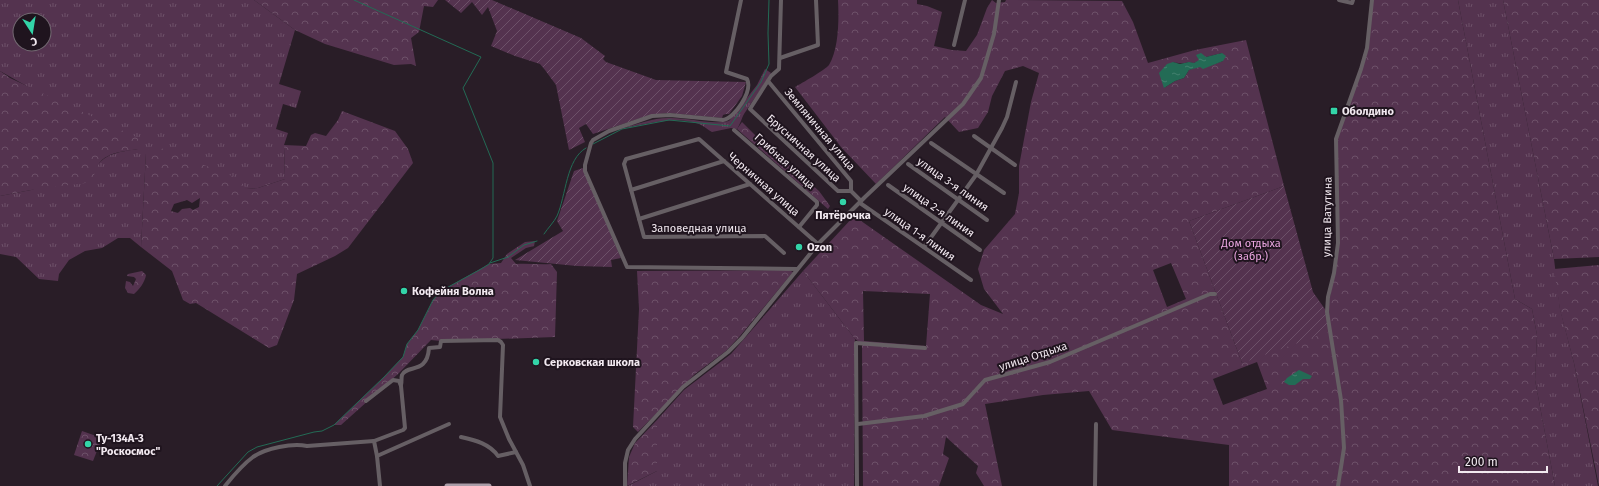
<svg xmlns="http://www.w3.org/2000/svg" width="1599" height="486" viewBox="0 0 1599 486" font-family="'Fira Sans',sans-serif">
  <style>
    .grass { fill: url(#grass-tufts); fill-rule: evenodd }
    .forest { fill: url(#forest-crowns); fill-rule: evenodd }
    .garden { fill: url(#garden-furrows) }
    .water { fill: url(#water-ripples) }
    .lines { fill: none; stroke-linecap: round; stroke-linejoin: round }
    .stream { stroke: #236b55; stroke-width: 1 }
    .minor { stroke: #665f64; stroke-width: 4 }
    .major { stroke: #aa9da8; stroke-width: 5 }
    .poi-dot { fill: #33d4a8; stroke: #1f141e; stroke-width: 1.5 }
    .labels { text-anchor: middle; stroke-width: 4; stroke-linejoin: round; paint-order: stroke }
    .poi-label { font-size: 11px; font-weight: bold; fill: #f2e9f0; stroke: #1f141e; text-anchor: start }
    .street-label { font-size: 11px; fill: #f2e9f0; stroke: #1f141e }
    .park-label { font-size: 11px; fill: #e9a5df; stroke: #1f141e }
  </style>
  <defs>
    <pattern id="grass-tufts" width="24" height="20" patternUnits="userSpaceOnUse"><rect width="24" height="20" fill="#54334f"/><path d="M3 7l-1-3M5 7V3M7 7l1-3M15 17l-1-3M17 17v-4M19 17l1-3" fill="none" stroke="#6d5169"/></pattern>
    <pattern id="forest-crowns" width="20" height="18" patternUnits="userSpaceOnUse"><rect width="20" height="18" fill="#54334f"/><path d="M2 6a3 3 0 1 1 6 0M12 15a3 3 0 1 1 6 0" fill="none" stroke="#6d5169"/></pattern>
    <pattern id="garden-furrows" width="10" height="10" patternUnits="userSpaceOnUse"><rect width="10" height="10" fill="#54334f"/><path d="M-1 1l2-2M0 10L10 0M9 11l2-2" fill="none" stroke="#6d5169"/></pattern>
    <pattern id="water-ripples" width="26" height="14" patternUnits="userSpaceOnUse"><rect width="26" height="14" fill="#236b55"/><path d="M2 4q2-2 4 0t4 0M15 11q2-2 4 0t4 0" fill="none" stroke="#43806e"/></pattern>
  </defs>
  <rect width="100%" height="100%" fill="#291d27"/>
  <g class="grass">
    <path d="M0 0H254L295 30 279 84 301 91 296 108 283 104 276 129 288 133 284 145 285 179 258 188 246 189 146 153 141 247 130 238H118L102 248 85 251 69 260 59 274 58 281 39 279 16 257 0 254V196L31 190 94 171C103 153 119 152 138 149L0 71ZM20 20H44V44H20Z"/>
    <polygon points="1458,0 1503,0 1554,259 1560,309 1574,363 1598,486 1555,486 1535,380 1537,335 1532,309 1515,299"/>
    <path d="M765 69 771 73C763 86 754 99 746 111 742 116 741 123 737 129L731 128 712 132C708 130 704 126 699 124 673 115 648 125 623 128 638 124 655 117 671 118 691 118 710 125 729 121L757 85Z"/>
    <polygon points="803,271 855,339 854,486 628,486 657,471 657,420 684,390 731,354"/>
  </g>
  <g class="forest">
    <polygon points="254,0 438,0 433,7 424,6 419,32 411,38 416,66 411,64 394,65 325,44 295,30"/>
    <path d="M838 0H917V4L927 6 942 12 934 46 952 50 966 51 977 35 987 8 992 0 996 3 1005 2 1006 0 1122 1 1133 22 1148 63 1195 50 1246 40 1284 186 1189 221 1242 363 1327 315 1337 255 1336 139 1364 62 1372 0H1458L1515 299 1532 309 1537 335 1535 380 1555 486H1229V445L1112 430 1089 391 1043 395 985 404 1002 486H984L976 473 978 466 946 437 943 454 949 458 939 486H863L862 344 855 339 803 271 854 216 981 305 1003 314 984 289 978 269 984 250 1015 214 1019 193V166L1031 102 1039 73 1023 66 1005 71 992 96 988 112 978 128 959 132 945 117 876 184 841 147 795 87C802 83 825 70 829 65 839 49 839 18 838 0ZM1222 53 1223 61 1203 68 1200 66 1189 70 1184 78 1175 81 1164 88 1173 62C1181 65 1187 61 1194 63L1206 57ZM1171 263 1186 299 1167 307 1153 270ZM863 291 930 294 926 346 864 341ZM1257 362 1267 389 1223 405 1213 379Z"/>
    <polygon points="1503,0 1599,0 1599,257 1554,259"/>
    <path d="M0 71 10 78 138 138V149C114 153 96 153 93 182L31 190 0 196Z"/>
    <path d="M342 111 395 131 408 149 413 163 348 248 335 256 297 274 294 300 277 345 269 348 196 303 190 304 183 300 172 271 141 247 146 153 153 145 240 179 246 189 258 188 285 179 284 145 306 146 311 135 315 133 326 136 338 120ZM200 198 199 207 193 210 190 208 182 209 178 213 171 211 174 204 187 200 192 203Z"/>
    <polygon points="742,122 761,141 770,147 819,191 830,206 828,209 737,129"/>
    <path d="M535 241 534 246 526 248 511 258 516 264C528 263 539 265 551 264L557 272 555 337 441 341 431 340 398 374 341 425H334L384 377 403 357 407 344 418 330 433 300 441 291 489 264 501 263 507 254 525 242Z"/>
    <polygon points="1599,265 1599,486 1574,363 1560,310 1554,269"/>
    <polygon points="789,270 793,272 740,336 726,351 695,374 638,432 633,427 639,309 637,271"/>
    <path d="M142 271 146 275C145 282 139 290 134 294L128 293 125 288 126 281 130 282 133 286 136 279 134 277 127 276 128 274Z"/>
    <polygon points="657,420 657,471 627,486 629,457 635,443"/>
    <polygon points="82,431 102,438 93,461 74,455"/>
  </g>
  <g class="garden">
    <polygon points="445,0 492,0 581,38 605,56 603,59 606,62 656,80 746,82 742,96 729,114 726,114 723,115 722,118 667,113 647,116 593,134 586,124 579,128 585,142 569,150 556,85 545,70 540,64 515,56 491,46 497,31 488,7 482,15 472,2 461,13"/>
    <polygon points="583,168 621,258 611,260 612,267 577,266 515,260 563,231 557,221 574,171"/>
    <polygon points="1284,186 1313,292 1327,312 1331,331 1242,363 1189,221"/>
  </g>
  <g class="water">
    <polygon points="1201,53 1206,57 1222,53 1226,56 1223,61 1203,69 1200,67 1189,70 1184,78 1175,81 1164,88 1159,73 1167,64 1173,62 1180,64 1189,62 1194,63 1199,60 1196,55"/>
    <polygon points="1299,370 1312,376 1310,379 1303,379 1295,385 1289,385 1284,382 1287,378"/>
  </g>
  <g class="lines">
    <g class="stream">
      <polyline points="593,144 622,129 669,120 730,126 761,82 769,64 768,33 769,0"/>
      <path d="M544 234C548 228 554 222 557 216 566 196 566 159 586 148"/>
      <polyline points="490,263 508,257 524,245 537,241"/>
      <polyline points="217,486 248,452 257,447 314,432 322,431 334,425 384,377 403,357 407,344 418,330 433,300 441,291 481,269 489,264 493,258 493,163 463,88 481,57 354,0"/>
    </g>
    <g class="minor">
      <path d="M741 0 726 72 747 79C753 91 735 118 723 120L670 115 652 116 609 131 593 140 591 143 585 165V171L627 267 797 269"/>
      <polyline points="781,0 779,69 771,76 750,109 838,191 851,191"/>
      <polyline points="1339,0 1352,3 1353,0"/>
      <polyline points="954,45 965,0"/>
      <polyline points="780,58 818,45 816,0"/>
      <polyline points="768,81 851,181 851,191"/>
      <polyline points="734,130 817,202 817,205 799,227"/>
      <polyline points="974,136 1015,165"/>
      <polyline points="931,143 1004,193"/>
      <polyline points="908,164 987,220"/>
      <polyline points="888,185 980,250"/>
      <polyline points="631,190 724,161"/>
      <polyline points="851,191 861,201"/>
      <polyline points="860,203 971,280"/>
      <polyline points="639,219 750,184"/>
      <polyline points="924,247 976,175 1002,128 1007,117 1016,82"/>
      <polyline points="784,253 765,236 644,237 624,164 626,159 699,139 818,244"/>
      <path d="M401 385C402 382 401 378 402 375 407 364 427 375 429 348L440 347 441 341 498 340 501 342 503 345 500 417 509 439 523 465 530 486"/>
      <polyline points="858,424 924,416 963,404 985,380 1050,362 1210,294 1215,294"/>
      <path d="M461 437C475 440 490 444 498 456L516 452"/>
      <polyline points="374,441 377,456 380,486"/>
      <polyline points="377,456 449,424"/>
      <path d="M225 486C233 476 242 465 253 457 266 448 292 443 307 446L374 441 403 430 405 428 401 386 399 381 393 380 366 401"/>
      <polyline points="625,486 625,463 628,450 635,439 683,387 728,352 742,338 818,244 865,197 963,104 981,78 994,34 999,0"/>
      <polyline points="857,486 856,343 925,348"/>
      <polyline points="1095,486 1096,424"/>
      <polyline points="1338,486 1344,448 1341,400 1327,312 1328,297 1334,273 1338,243 1336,139 1361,69 1367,48 1372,0"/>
    </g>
    <polyline class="major" points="447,486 489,486"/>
  </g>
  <g class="poi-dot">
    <rect x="1330" y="107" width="8" height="8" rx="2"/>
    <circle cx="843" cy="202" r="4"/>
    <circle cx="799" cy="247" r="4"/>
    <circle cx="404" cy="291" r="4"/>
    <circle cx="536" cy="362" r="4"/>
    <circle cx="88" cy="444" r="4"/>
  </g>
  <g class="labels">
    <g class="poi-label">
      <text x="1342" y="115">Оболдино</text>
      <text x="843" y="219" text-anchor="middle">Пятёрочка</text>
      <text x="807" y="251">Ozon</text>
      <text x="412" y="295">Кофейня Волна</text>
      <text x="544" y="366">Серковская школа</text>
      <text x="96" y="442">Ту-134А-3<tspan x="96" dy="13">"Роскосмос"</tspan></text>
    </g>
    <g class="street-label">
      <text transform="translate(820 129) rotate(50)" y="4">Земляничная улица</text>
      <text transform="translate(804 148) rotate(42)" y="4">Брусничная улица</text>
      <text transform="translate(785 161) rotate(42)" y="4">Грибная улица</text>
      <text transform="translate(764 184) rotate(41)" y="4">Черничная улица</text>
      <text transform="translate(953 184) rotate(35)" y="4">улица 3-я линия</text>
      <text transform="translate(939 210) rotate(35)" y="4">улица 2-я линия</text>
      <text transform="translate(1327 217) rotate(-89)" y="4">улица Ватутина</text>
      <text x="699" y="232">Заповедная улица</text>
      <text transform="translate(920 234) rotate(35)" y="4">улица 1-я линия</text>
      <text transform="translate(1033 356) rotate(-18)" y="4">улица Отдыха</text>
    </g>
    <g class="park-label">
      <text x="1251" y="247">Дом отдыха<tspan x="1251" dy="13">(забр.)</tspan></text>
    </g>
  </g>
  <g transform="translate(32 32) rotate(168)"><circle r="19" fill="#1f141e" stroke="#736972"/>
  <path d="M0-3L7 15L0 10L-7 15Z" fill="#33d4a8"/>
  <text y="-6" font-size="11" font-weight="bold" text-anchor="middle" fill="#f2e9f0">С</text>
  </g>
  <path d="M1459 466v6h88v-6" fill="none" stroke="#f2e9f0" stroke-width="2"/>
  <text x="1465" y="466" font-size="12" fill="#f2e9f0" stroke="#1f141e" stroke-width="3" paint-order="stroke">200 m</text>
</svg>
